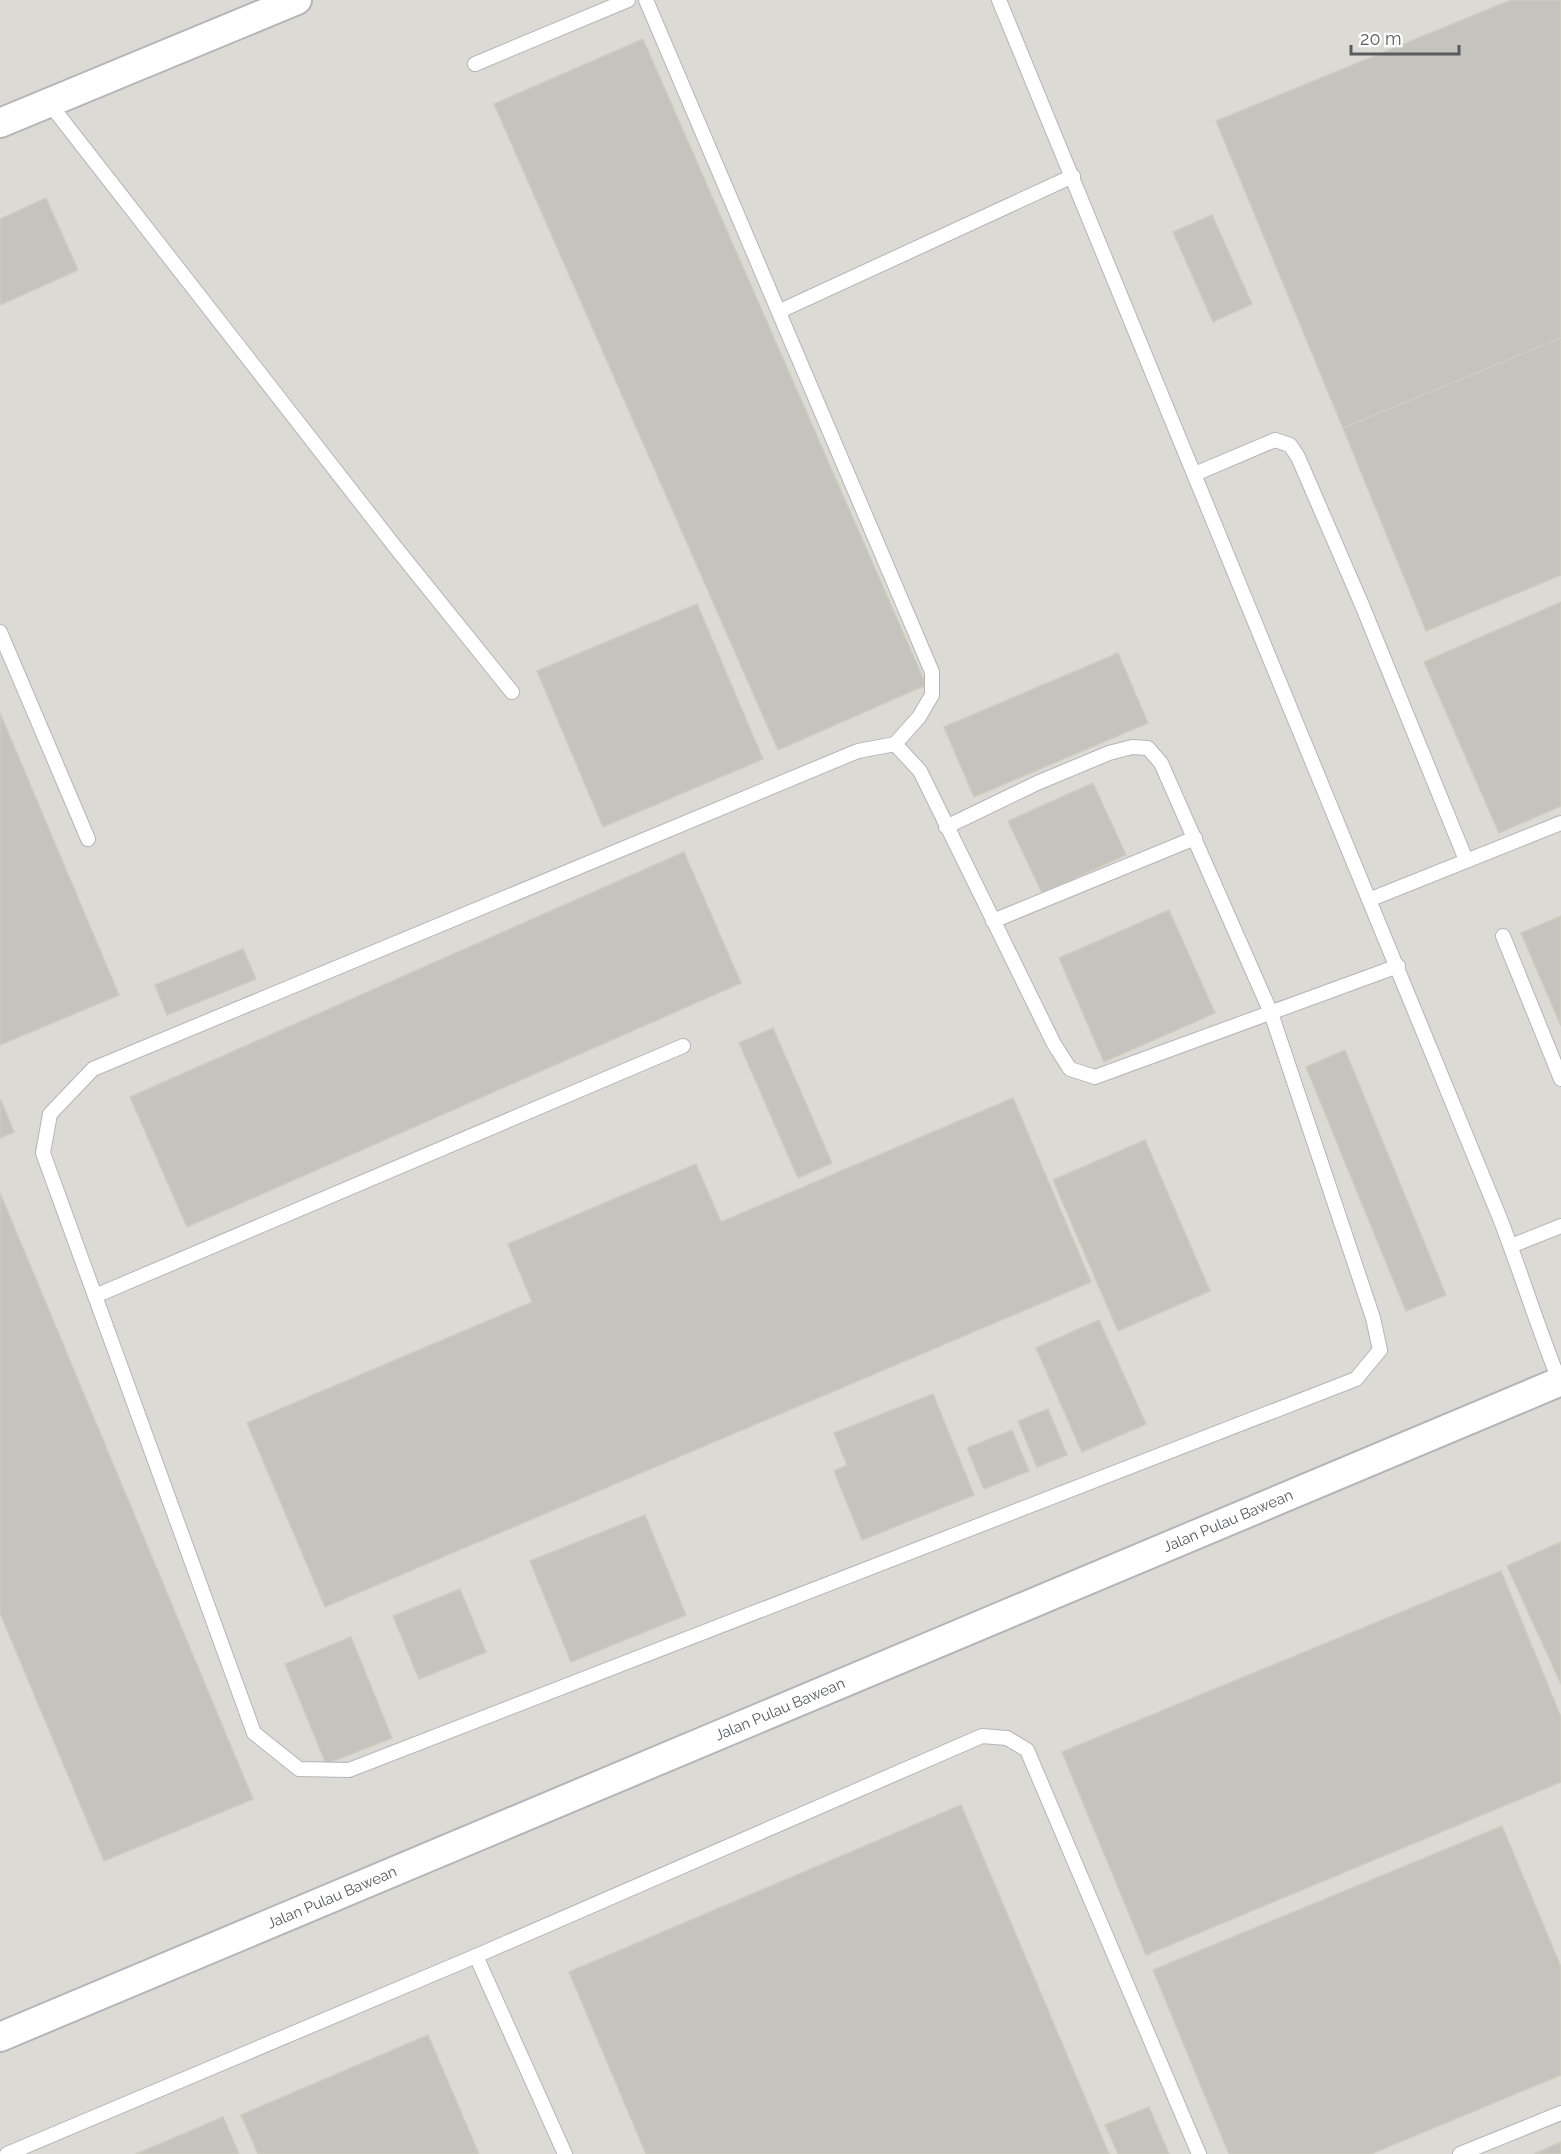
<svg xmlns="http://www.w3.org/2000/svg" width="1561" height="2154" viewBox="0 0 1561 2154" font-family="Raleway,sans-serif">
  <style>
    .industrial { fill: #dcdad4 }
    .building { fill: #c5c3bd; stroke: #cecbbf; stroke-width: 1.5 }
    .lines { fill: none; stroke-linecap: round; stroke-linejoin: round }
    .lane-casing { stroke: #b3b5b9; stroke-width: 16 }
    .street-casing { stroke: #b3b5b9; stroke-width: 32 }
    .lane { stroke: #fff; stroke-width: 14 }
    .street { stroke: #fff; stroke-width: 28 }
    .labels { text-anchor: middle; stroke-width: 5; stroke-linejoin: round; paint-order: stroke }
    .street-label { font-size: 15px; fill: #595b5f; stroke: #fff }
  </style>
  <rect width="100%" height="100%" fill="#eae9e0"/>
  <rect class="industrial" x="0" y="0" width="1561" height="2154"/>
  <g class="building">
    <polygon points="1511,0 1561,0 1561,338 1343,428 1216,121"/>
    <polygon points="643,39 926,685 778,750 494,104"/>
    <polygon points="46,198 78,270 0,305 0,219"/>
    <polygon points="1212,215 1252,304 1213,322 1173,232"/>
    <polygon points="1561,338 1561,575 1426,631 1343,428"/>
    <polygon points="1561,602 1561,806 1499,833 1424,662"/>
    <polygon points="697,604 763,759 603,827 537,671"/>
    <polygon points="1118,653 1148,723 974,797 944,727"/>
    <polygon points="0,713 119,995 0,1045"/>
    <polygon points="1093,783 1126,855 1042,893 1008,821"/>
    <polygon points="684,852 741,983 187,1227 130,1097"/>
    <polygon points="1169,910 1215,1013 1104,1062 1059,958"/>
    <polygon points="1561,916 1561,1026 1521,933"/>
    <polygon points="243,949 256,979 167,1015 155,985"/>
    <polygon points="773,1028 832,1163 798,1178 739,1043"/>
    <polygon points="1345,1050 1446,1295 1406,1311 1306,1067"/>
    <polygon points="1013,1098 1091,1282 325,1607 247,1423 532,1302 508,1244 696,1164 721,1222"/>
    <polygon points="1,1100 14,1132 0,1138 0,1101"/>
    <polygon points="1145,1140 1210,1291 1118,1331 1053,1180"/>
    <polygon points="0,1193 253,1799 104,1861 0,1613"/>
    <polygon points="1099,1320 1146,1424 1082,1452 1036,1348"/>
    <polygon points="933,1394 974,1495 862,1540 834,1471 847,1465 834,1433"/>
    <polygon points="1048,1409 1067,1455 1037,1467 1018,1421"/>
    <polygon points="1012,1430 1029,1471 984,1489 967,1448"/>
    <polygon points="645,1515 686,1615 571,1662 530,1561"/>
    <polygon points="1561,1542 1561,1684 1507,1566"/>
    <polygon points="1501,1571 1561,1717 1561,1782 1146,1955 1062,1752"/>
    <polygon points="460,1589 486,1652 419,1679 393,1616"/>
    <polygon points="351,1637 392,1738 326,1764 285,1664"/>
    <polygon points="961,1805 1109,2154 646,2154 569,1972"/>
    <polygon points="1502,1826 1561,1967 1561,2075 1371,2154 1229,2154 1153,1970"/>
    <polygon points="428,2035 479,2154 258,2154 241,2115"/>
    <polygon points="1149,2107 1169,2154 1118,2154 1105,2125"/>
    <polygon points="223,2117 239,2154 136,2154"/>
    <polygon points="1561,2142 1561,2154 1534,2154"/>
  </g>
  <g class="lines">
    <g class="lane-casing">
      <g id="lane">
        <polyline points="646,0 932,672 932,695 919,717 895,744"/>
        <path d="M999 0C1168 404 1335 809 1499 1216 1521 1272 1538 1329 1561 1385"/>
        <polyline points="475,64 628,0"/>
        <polyline points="49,103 396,548 512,692"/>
        <polyline points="780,311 1073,176"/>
        <polyline points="1197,473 1275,440 1290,445 1298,457 1362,605 1466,860"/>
        <polyline points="0,632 88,839"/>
        <polyline points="946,827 1037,783 1109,753 1132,747 1148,748 1161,763 1271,1013 1373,1318 1380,1350 1356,1379 349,1770 299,1769 254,1733 43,1153 50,1114 93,1069 858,751 895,744 920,771 1054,1044 1070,1069 1095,1077 1398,966"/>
        <polyline points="1371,899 1561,823"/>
        <polyline points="993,921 1195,838"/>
        <polyline points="1503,936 1561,1079"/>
        <polyline points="1511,1246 1561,1226"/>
        <polyline points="95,1296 683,1046"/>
        <polyline points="476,1956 565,2154"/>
        <polyline points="7,2154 476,1956 982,1736 1007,1738 1027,1750 1199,2154"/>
        <polyline points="1460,2154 1561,2113"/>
      </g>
    </g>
    <g class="street-casing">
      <g id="street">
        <polyline points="0,123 297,0"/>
        <path id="s1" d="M0 2037 1559 1382"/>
      </g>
    </g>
    <use href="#lane" class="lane"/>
    <use href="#street" class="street"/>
  </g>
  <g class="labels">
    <g class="street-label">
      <text dy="5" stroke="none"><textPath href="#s1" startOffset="1332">Jalan Pulau Bawean</textPath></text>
      <text dy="5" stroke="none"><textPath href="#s1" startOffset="846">Jalan Pulau Bawean</textPath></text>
      <text dy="5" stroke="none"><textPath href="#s1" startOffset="360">Jalan Pulau Bawean</textPath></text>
    </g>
  </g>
  <path d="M1351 45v9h108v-9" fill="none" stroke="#595b5f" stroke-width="3"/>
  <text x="1360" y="45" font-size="18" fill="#595b5f" stroke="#ffffff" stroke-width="4.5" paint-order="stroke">20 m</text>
</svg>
